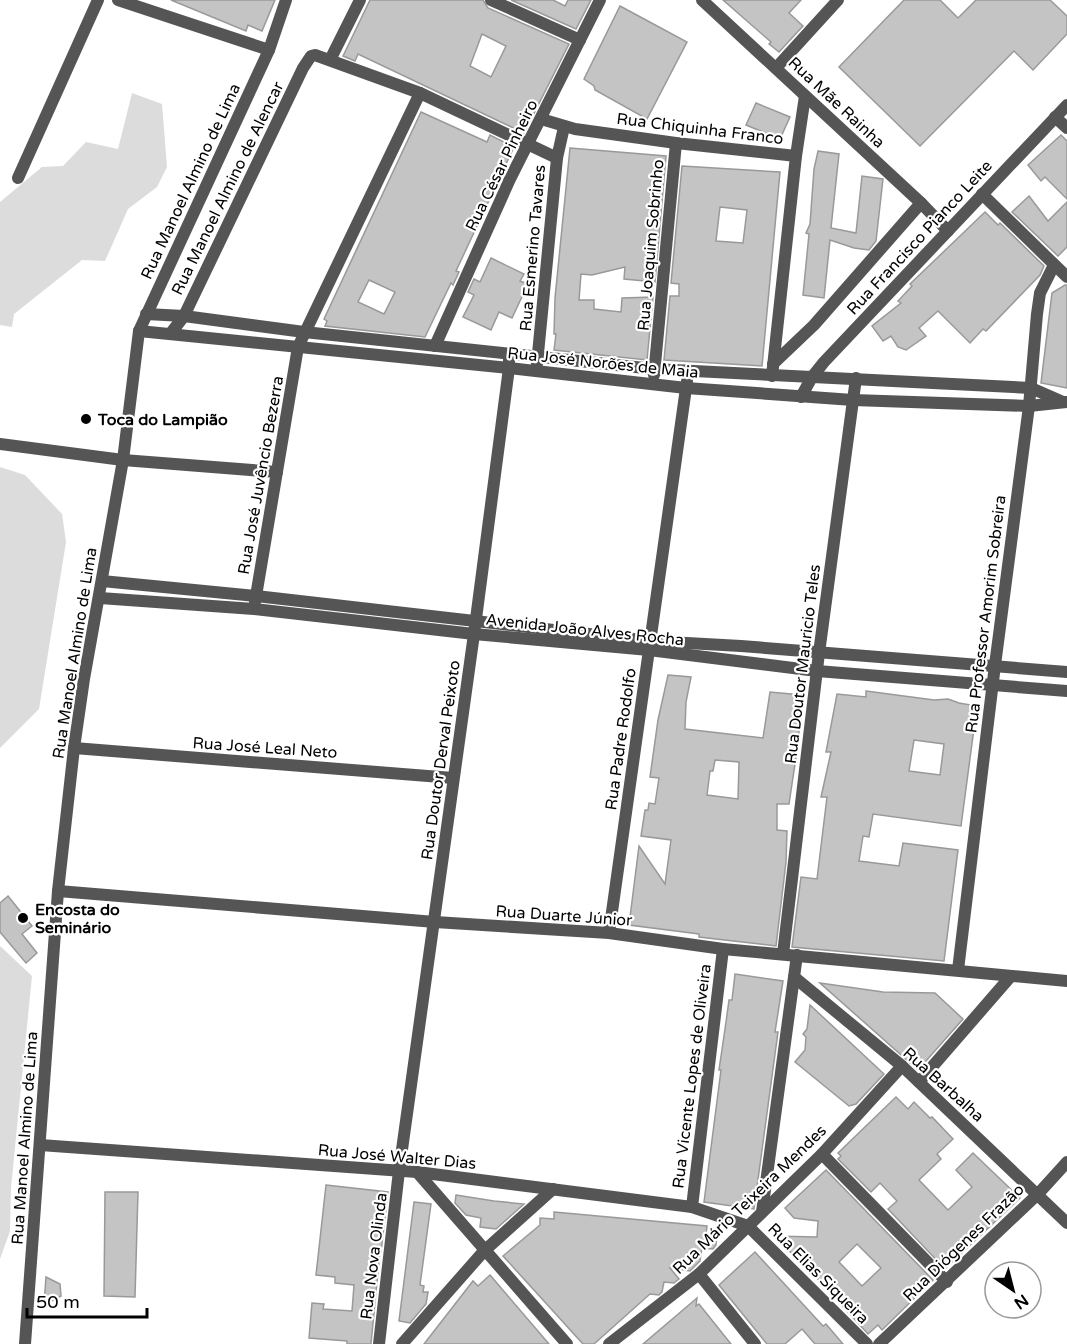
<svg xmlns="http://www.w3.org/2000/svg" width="1067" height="1344" viewBox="0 0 1067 1344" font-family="'Varela Round',sans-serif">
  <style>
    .green { fill: #dcdcdc }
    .building { fill: #c4c4c4; stroke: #999; stroke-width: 1.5; fill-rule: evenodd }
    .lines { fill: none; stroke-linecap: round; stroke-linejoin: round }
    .minor { stroke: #555; stroke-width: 12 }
    .poi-dot { fill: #000; stroke: #fff; stroke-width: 2 }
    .labels { text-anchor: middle; stroke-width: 4.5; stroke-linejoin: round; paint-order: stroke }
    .street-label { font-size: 16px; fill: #000; stroke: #fff }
    .poi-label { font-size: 16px; font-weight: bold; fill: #000; stroke: #fff; text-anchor: start }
  </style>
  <rect width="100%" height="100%" fill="#fff"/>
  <g class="green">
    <polygon points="132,93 162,104 167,167 157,187 128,209 105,261 82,260 14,314 12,327 0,325 0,202 42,167 63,166 86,142 118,149"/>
    <polygon points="0,467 25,475 62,514 66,542 39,709 0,748"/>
    <polygon points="0,946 32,976 11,1188 10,1231 0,1259"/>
  </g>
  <g class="building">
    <polygon points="171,0 275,0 262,31 248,25 246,31"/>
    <path d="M370 0H483L488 8 569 44 524 133 358 54 355 61 343 56ZM482 34 506 46 491 77 470 66Z"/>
    <polygon points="511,0 553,0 565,6 568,0 591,0 576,29"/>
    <polygon points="723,0 801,0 789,13 803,26 779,52 769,44 771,42"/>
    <polygon points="904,0 940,0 958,18 976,0 1050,0 1067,16 1067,34 1033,70 1014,51 920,146 839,67"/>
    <polygon points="620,6 687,42 647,119 595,90 594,86 584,79"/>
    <polygon points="756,103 790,117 780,139 746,125"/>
    <path d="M421 112 487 142 490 135 514 147 456 271 459 272 453 285 451 283 425 337 325 326 327 321 324 319ZM369 280 395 292 384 314 358 302Z"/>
    <polygon points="1061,135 1067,141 1067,199 1045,177 1041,181 1028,165"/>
    <polygon points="570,148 666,156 655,282 624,279 625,267 592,275 581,274 579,300 594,300 594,309 621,312 622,298 653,297 647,360 554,350 556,334 554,334 555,298"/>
    <polygon points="818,151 839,154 831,228 856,233 862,176 883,179 876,241 869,250 854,248 830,240 824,298 803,295 809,234 806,233 810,224 814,169"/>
    <path d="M682 166 780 172 762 366 664 360 670 296H679V284L671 283ZM720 207 747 210 743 243 716 241Z"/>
    <polygon points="1029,196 1048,221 1067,202 1067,247 1058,256 1012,212"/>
    <polygon points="985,212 998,225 1000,223 1044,266 1040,275 986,331 983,329 970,343 938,311 919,328 926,336 906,350 898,347 891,336 883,341 872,326 901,303 898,301 912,286 910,284"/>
    <polygon points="491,258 524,274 520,281 528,284 512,318 499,312 491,330 463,317 474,295 468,292 474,279 480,282"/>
    <polygon points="1065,285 1067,285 1067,388 1041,383 1052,293"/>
    <path d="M668 675 691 677 686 702 685 729 763 738 770 692 802 695 798 744 789 804H777V830L787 831 786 862 776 946 699 937V934L629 925 639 846 665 884 671 840 641 836 645 810H648L649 803 655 804 659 778 650 777 658 720ZM715 760 739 762 738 799 707 795 710 771H713Z"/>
    <path d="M866 691 934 700 948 699 959 703 977 706 961 826 873 814 869 837 863 836 859 861 899 866 903 843 958 850 944 961 792 947 801 877 817 879 827 797H821L831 752H826L837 694 866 697ZM914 740 944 744 940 775 909 771Z"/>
    <polygon points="8,896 32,926 22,934 37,953 26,963 0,932 0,903"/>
    <polygon points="735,974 783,981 775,1032 778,1032 754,1209 704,1202 721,1070 719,1070 726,1022 729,1000 732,1000"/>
    <polygon points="820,983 883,992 935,993 963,1019 918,1070"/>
    <polygon points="810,1005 884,1074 856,1104 849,1106 795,1062 805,1050 806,1037 803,1034 807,1029"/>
    <polygon points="896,1097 908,1109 914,1102 930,1118 932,1117 953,1139 937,1154 941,1159 919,1180 948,1210 972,1187 956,1170 973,1153 1020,1198 945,1269 888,1209 897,1201 880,1183 871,1192 838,1159 841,1156 838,1153"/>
    <path d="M826 1170 933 1280 882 1330 878 1325 868 1334 815 1276 774 1236 817 1237 818 1221 794 1218 785 1208ZM857 1244 881 1268 862 1286 839 1262Z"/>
    <polygon points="326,1185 388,1192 381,1252 380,1251 371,1344 347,1344 347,1341 309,1338 312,1303 324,1304 323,1309 352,1311 354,1285 335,1283 335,1277 316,1275"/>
    <polygon points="105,1192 138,1192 135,1297 104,1296"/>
    <polygon points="456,1195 494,1201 524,1204 496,1229 480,1227 481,1218 466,1215 455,1203"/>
    <polygon points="414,1202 431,1204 420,1285 424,1286 423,1292 428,1292 426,1304 410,1323 399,1321"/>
    <polygon points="554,1212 707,1226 706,1234 717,1234 716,1245 713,1249 702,1248 700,1261 690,1271 670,1268 679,1279 674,1283 664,1282 662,1292 659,1295 650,1294 594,1344 583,1344 503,1256 540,1225 540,1218 554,1219"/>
    <polygon points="755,1252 823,1326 826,1324 843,1344 815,1344 802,1329 785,1344 767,1344 719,1285"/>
    <polygon points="490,1275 549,1344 424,1344 473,1281 478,1286"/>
    <polygon points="46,1277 60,1284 61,1296 44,1305"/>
    <polygon points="697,1298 696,1306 699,1304 731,1344 643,1344"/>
  </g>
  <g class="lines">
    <g class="minor">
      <polyline points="118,0 269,50"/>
      <polyline points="491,0 580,40"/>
      <polyline points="702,0 921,203 948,231"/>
      <polyline points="330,60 360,0"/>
      <polyline points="776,68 838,0"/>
      <polyline points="1055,117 1067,128"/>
      <polyline points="541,119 575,129 676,143 796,156"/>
      <polyline points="18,178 98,0"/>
      <polyline points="982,194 1067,277"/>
      <polyline points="146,314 184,316 304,332 654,369 1031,388 1063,402"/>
      <polyline points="139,331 509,368 686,388 853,400 1029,406 1067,402"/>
      <polyline points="171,333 184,316 303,68 311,56 315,55 420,93 557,158"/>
      <polyline points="435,346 510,179 600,0"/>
      <polyline points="537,364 557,158 564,127"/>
      <polyline points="773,364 814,325 921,203"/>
      <polyline points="654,375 676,143"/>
      <polyline points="772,376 796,156 805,96"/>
      <polyline points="801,397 812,377 824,362 1067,105"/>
      <polyline points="0,444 123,460 277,472"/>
      <polyline points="102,581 256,596 651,641 741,646 1067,672"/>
      <polyline points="100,598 254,609 474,634 649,650 817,671 1067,691"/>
      <polyline points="255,602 298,347 420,93"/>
      <polyline points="74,748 453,778"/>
      <polyline points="58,891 435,922 609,933 723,949 1067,981"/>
      <polyline points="609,933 687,381"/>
      <polyline points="783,954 819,653 856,378"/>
      <polyline points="958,970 995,665 1029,406 1037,314 1040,293 1054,265"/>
      <polyline points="794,977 902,1066 1067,1223"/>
      <polyline points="919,1082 1011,976"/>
      <polyline points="40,1145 417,1172 692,1207 748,1226 867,1344"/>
      <polyline points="822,1154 947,1282"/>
      <polyline points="417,1172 567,1344"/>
      <polyline points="692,1207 723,949"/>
      <polyline points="762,1212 797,955"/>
      <polyline points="699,1274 755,1344"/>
      <polyline points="25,1344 58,891 74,748 84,679 123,460 139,331 269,50 286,0"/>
      <polyline points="379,1344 399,1171 474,634 509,368 509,354"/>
      <polyline points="402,1344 484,1251 553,1189"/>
      <polyline points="609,1344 699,1274 822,1154 902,1066"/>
      <polyline points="879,1344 1038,1194 1067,1162"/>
    </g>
  </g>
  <g class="poi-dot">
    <circle cx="86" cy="419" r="6"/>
    <circle cx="23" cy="918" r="6"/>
  </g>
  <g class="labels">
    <g class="street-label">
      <text transform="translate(837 102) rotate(43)" y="6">Rua Mãe Rainha</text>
      <text transform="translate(700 128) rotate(7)" y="6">Rua Chiquinha Franco</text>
      <text transform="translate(501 165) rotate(-64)" y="6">Rua César Pinheiro</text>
      <text transform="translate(190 181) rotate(-65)" y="6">Rua Manoel Almino de Lima</text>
      <text transform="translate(227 188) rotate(-64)" y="6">Rua Manoel Almino de Alencar</text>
      <text transform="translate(919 237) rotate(-47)" y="6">Rua Francisco Pianco Leite</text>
      <text transform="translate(650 245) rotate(-85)" y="6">Rua Joaquim Sobrinho</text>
      <text transform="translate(532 248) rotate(-85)" y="6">Rua Esmerino Tavares</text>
      <text transform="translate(603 362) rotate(6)" y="6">Rua José Norões de Maia</text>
      <text transform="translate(260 475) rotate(-80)" y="6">Rua José Juvêncio Bezerra</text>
      <text transform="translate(985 614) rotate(-83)" y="6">Rua Professor Amorim Sobreira</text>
      <text transform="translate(585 629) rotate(6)" y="6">Avenida João Alves Rocha</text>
      <text transform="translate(74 653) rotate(-81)" y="6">Rua Manoel Almino de Lima</text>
      <text transform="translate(802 664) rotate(-83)" y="6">Rua Doutor Mauricio Teles</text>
      <text transform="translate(620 739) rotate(-82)" y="6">Rua Padre Rodolfo</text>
      <text transform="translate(265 747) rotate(4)" y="6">Rua José Leal Neto</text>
      <text transform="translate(440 760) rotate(-82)" y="6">Rua Doutor Derval Peixoto</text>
      <text transform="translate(564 915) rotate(4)" y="6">Rua Duarte Júnior</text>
      <text transform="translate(691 1076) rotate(-83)" y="6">Rua Vicente Lopes de Oliveira</text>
      <text transform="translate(944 1084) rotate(42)" y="6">Rua Barbalha</text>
      <text transform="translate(24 1138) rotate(-86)" y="6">Rua Manoel Almino de Lima</text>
      <text transform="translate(397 1156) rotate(5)" y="6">Rua José Walter Dias</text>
      <text transform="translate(749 1199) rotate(-44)" y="6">Rua Mário Teixeira Mendes</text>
      <text transform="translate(963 1242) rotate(-44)" y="6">Rua Diógenes Frazão</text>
      <text transform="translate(373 1256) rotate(-83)" y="6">Rua Nova Olinda</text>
      <text transform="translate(819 1273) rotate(45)" y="6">Rua Elias Siqueira</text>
    </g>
    <g class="poi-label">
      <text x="98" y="425">Toca do Lampião</text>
      <text x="35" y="915">Encosta do<tspan x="35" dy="18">Seminário</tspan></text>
    </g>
  </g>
  <g transform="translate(1013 1290) rotate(145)"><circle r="28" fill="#ffffff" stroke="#999999" stroke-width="1.5"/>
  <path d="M0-4.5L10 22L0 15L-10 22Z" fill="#000000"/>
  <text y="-9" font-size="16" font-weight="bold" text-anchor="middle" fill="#000000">N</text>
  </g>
  <path d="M27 1308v9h120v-9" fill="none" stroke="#000000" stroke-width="3"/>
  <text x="36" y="1308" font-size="18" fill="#000000" stroke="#ffffff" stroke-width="4.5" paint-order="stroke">50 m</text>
</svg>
